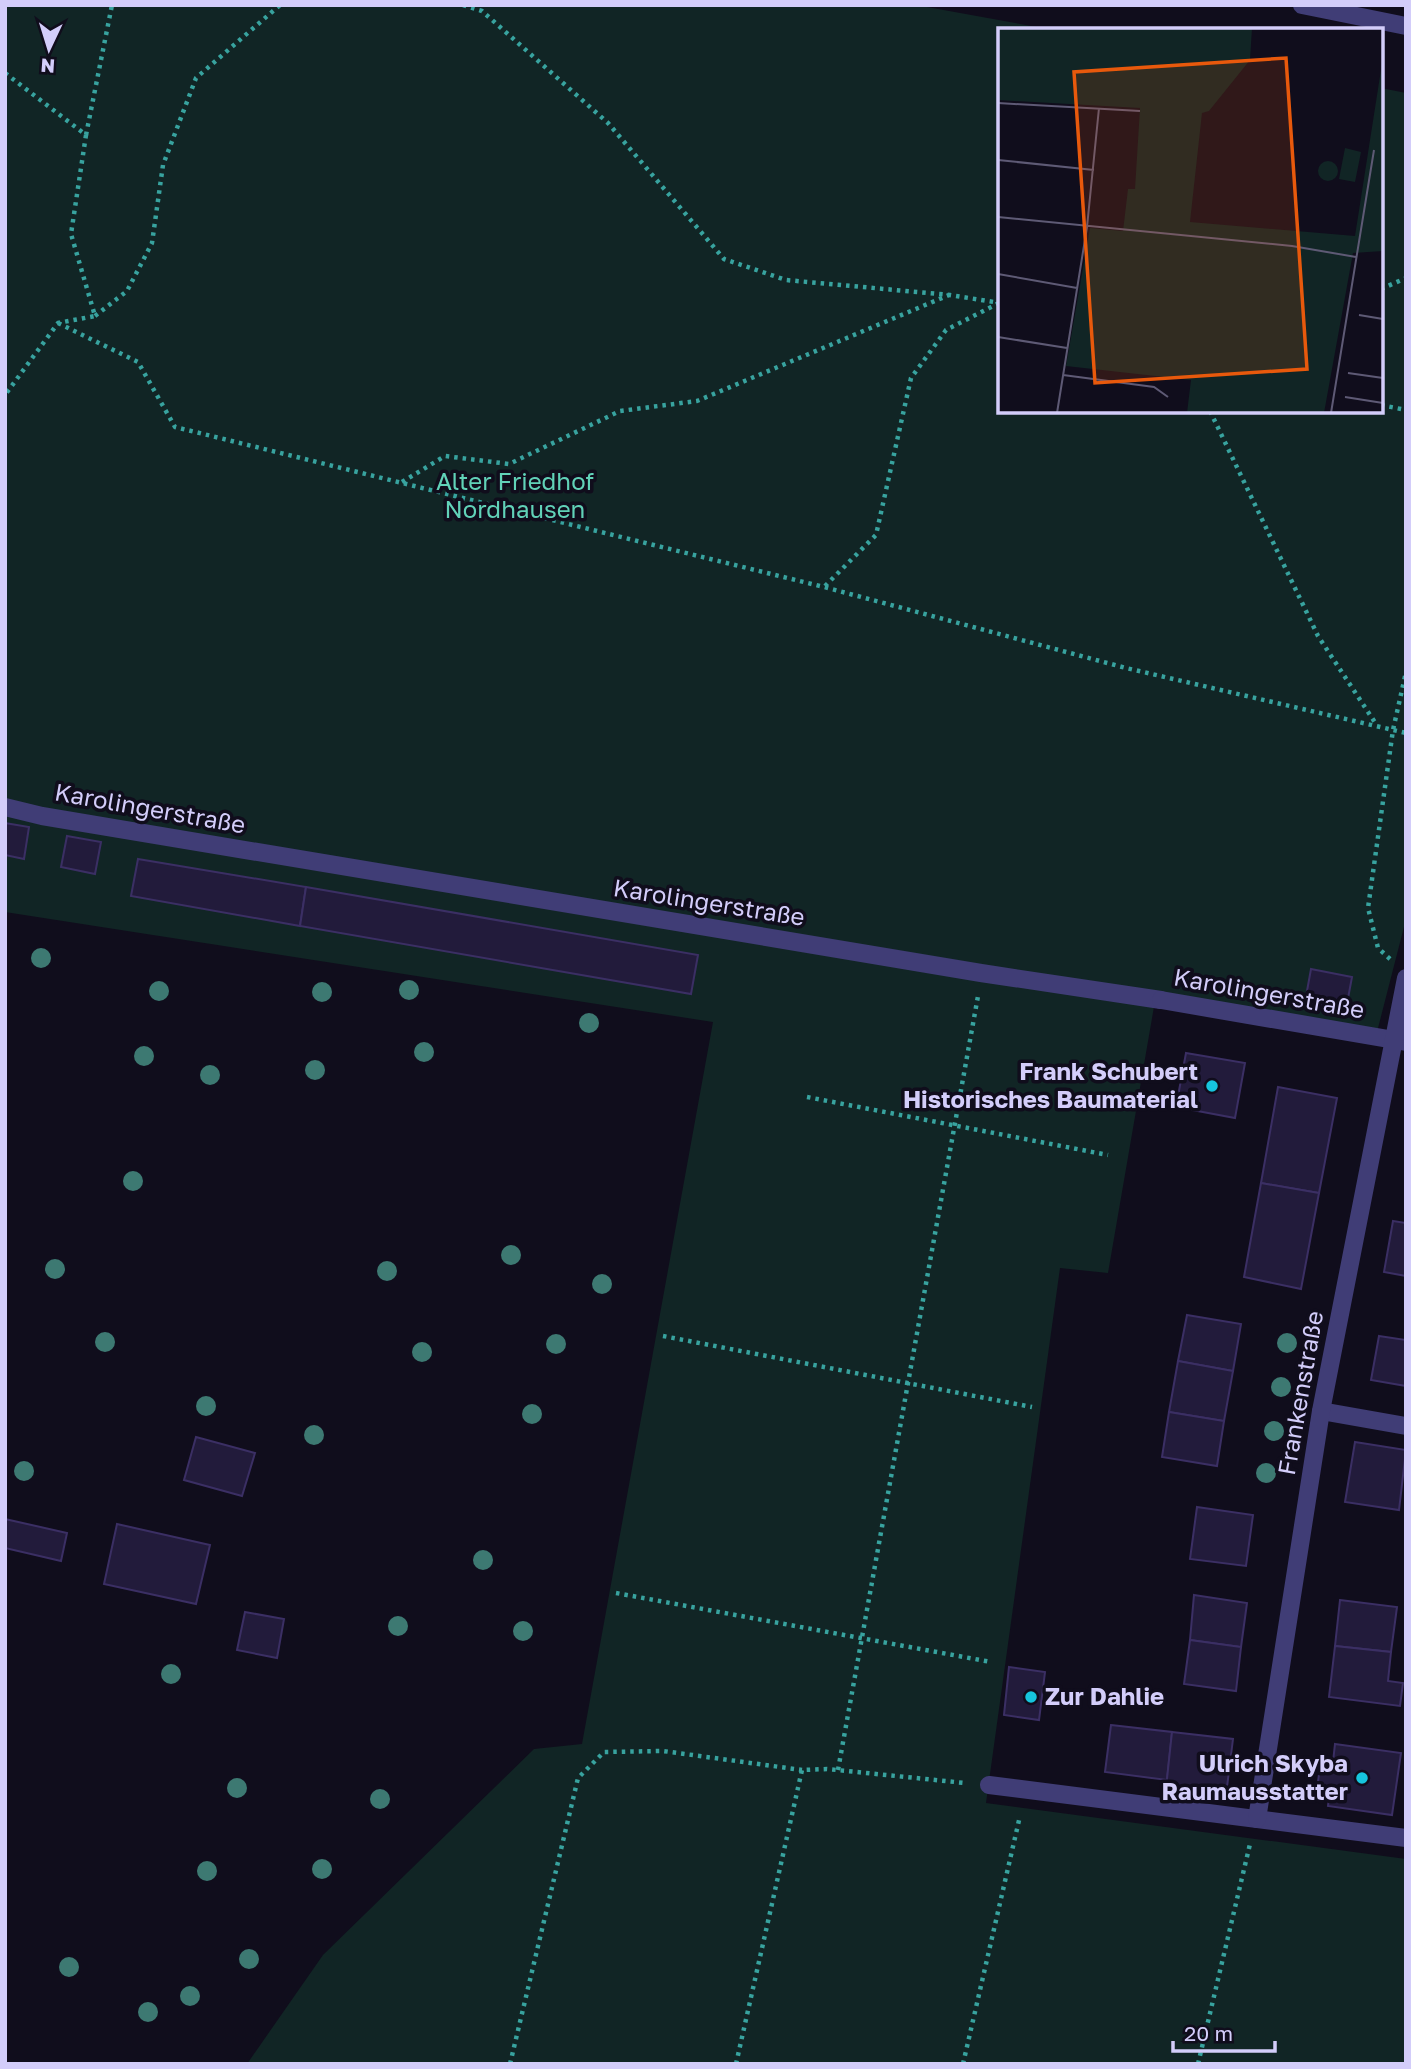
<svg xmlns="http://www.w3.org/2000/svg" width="1411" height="2069" viewBox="0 0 1411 2069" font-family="'Golos Text',sans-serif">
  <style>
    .green { fill: #112525 }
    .building { fill: #221b3b; stroke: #3b2f64; stroke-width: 2 }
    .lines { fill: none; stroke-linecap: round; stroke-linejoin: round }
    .path { stroke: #38a39f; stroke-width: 4.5; stroke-dasharray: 3.5 5; stroke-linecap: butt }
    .service { stroke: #403d76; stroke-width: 18 }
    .minor { stroke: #403d76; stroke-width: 18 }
    .tree { fill: #3d7972 }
    .poi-dot { fill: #16c5dd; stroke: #100d1c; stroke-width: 2.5 }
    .labels { text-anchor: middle; stroke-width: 7; stroke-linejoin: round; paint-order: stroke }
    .park-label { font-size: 24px; fill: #61d2b8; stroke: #100d1c }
    .street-label { font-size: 24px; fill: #d3cdfa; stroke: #100d1c }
    .poi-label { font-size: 24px; font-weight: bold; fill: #d3cdfa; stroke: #100d1c; text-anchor: end }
    .inset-road { fill: none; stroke: #5e5a75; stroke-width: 2 }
    .view { fill: #e8590c; fill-opacity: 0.15; stroke: #e8590c; stroke-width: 3.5 }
    .inset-edge { fill: none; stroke: #d3cdfa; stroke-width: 3.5 }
  </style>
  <rect width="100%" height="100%" fill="#100d1c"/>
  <polygon class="green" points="5,5 916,5 1053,30 1000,30 1000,411 1381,411 1381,88 1406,93 1406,919 1377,1032 1156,995 1108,1273 1060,1268 986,1803 1406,1859 1406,2064 247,2064 323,1955 534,1749 582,1744 713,1022 5,912"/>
  <g class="building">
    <polygon points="5,823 29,827 24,859 5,855"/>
    <polygon points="67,836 101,842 95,874 61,867"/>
    <polygon points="138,859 306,887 300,926 131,896"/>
    <polygon points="306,887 698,955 691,994 300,926"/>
    <polygon points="1311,969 1352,977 1346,1009 1305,1002"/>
    <polygon points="1186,1053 1245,1063 1235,1118 1176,1107"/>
    <polygon points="1278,1087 1337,1098 1319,1193 1261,1183"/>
    <polygon points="1261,1183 1319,1193 1301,1289 1244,1277"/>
    <polygon points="1393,1221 1406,1223 1406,1276 1384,1272"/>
    <polygon points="1187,1315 1241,1324 1233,1371 1178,1361"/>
    <polygon points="1379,1336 1406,1340 1406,1386 1371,1380"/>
    <polygon points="1178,1361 1233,1371 1224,1421 1169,1412"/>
    <polygon points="1169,1412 1224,1421 1217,1466 1162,1457"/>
    <polygon points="196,1437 255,1453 242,1496 184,1480"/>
    <polygon points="1355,1442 1406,1450 1399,1510 1345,1502"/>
    <polygon points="1197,1507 1253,1515 1246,1566 1190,1559"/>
    <polygon points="5,1519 67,1533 61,1561 5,1548"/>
    <polygon points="117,1524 210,1545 196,1604 104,1584"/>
    <polygon points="1194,1595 1247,1603 1241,1647 1190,1640"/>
    <polygon points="1340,1600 1397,1607 1391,1652 1335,1646"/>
    <polygon points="245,1612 284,1619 277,1658 237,1650"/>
    <polygon points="1190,1640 1241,1647 1236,1691 1184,1684"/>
    <polygon points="1335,1646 1391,1652 1388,1681 1403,1683 1400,1706 1329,1697"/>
    <polygon points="1009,1667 1045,1672 1039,1720 1004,1715"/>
    <polygon points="1111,1725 1172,1732 1167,1780 1105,1772"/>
    <polygon points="1172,1732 1233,1739 1226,1795 1166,1788"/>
    <polygon points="1335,1744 1401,1753 1392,1815 1328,1806 1330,1791 1317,1789 1321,1760 1333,1762"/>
  </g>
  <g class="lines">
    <g class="path">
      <polyline points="463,5 482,11 608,123 724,259 786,280 950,295 1000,303"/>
      <polyline points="5,73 86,135 71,234 95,316 58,323 5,395"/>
      <polyline points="86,135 112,5"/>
      <polyline points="1381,289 1406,278"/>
      <polyline points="95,316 127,291 152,243 163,165 196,78 280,5"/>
      <polyline points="58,323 138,362 175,427 824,587 1126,668 1406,733"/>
      <polyline points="1381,405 1406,410"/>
      <polyline points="1210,411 1318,636 1376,724"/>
      <polyline points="402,482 445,456 509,464 620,411 697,401 949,295"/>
      <polyline points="825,586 876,535 911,378 946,330 999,303"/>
      <polyline points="1390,959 1378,948 1368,908 1393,730 1406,672"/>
      <polyline points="807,1097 1108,1155"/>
      <polyline points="663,1336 1032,1407"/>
      <polyline points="616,1593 991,1662"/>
      <polyline points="838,1770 978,996"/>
      <polyline points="510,2064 578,1778 604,1752 663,1751 802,1770"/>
      <polyline points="736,2064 802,1770 827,1769 965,1783"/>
      <polyline points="963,2064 1020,1816"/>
      <polyline points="1198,2064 1250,1844"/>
    </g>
    <polyline class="service" points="5,807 42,816 981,973 1161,1000"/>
    <g class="minor">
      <polyline points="1302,5 1406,26"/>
      <polyline points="1161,1000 1406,1042"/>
      <polyline points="1321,1411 1406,1426"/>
      <polyline points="989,1785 1406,1838"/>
      <polyline points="1257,1819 1321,1411 1406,978"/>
    </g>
  </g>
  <g class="tree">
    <circle cx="41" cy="958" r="10"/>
    <circle cx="409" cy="990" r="10"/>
    <circle cx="159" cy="991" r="10"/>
    <circle cx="322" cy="992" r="10"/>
    <circle cx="589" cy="1023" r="10"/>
    <circle cx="424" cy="1052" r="10"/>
    <circle cx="144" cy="1056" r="10"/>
    <circle cx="315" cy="1070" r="10"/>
    <circle cx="210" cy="1075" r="10"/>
    <circle cx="133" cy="1181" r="10"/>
    <circle cx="511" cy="1255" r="10"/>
    <circle cx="55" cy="1269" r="10"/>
    <circle cx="387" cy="1271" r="10"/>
    <circle cx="602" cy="1284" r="10"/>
    <circle cx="105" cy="1342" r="10"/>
    <circle cx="1287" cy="1343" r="10"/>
    <circle cx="556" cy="1344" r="10"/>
    <circle cx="422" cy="1352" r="10"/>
    <circle cx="1281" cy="1387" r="10"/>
    <circle cx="206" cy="1406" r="10"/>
    <circle cx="532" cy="1414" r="10"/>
    <circle cx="1274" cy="1431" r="10"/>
    <circle cx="314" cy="1435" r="10"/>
    <circle cx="24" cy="1471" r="10"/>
    <circle cx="1266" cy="1473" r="10"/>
    <circle cx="483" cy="1560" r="10"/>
    <circle cx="398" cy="1626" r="10"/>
    <circle cx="523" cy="1631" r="10"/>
    <circle cx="171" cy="1674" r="10"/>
    <circle cx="237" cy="1788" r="10"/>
    <circle cx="380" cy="1799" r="10"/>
    <circle cx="322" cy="1869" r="10"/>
    <circle cx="207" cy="1871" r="10"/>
    <circle cx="249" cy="1959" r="10"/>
    <circle cx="69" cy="1967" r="10"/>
    <circle cx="190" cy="1996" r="10"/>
    <circle cx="148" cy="2012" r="10"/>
  </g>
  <g class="poi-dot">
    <circle cx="1212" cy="1086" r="7"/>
    <circle cx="1031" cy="1697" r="7"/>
    <circle cx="1362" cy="1778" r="7"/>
  </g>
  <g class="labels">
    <g class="park-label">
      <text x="515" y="490">Alter Friedhof<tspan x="515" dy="28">Nordhausen</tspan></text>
    </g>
    <g class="street-label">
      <text transform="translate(150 809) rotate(10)" y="8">Karolingerstraße</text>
      <text transform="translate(709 903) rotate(9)" y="8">Karolingerstraße</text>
      <text transform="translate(1269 994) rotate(10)" y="8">Karolingerstraße</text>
      <text transform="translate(1301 1393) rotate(-80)" y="8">Frankenstraße</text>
    </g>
    <g class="poi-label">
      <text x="1198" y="1080">Frank Schubert<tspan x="1198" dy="28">Historisches Baumaterial</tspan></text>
      <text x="1045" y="1705" text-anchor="start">Zur Dahlie</text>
      <text x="1348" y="1772">Ulrich Skyba<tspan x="1348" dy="28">Raumausstatter</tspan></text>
    </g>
  </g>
  <g transform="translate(998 28)">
    <rect width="385" height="385" fill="#100d1c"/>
    <path d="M0 0H254L252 32 211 83 204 85 192 194 357 208 385 29V223L355 225 326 385H189L193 352 68 338 92 200 125 203 130 161H137L142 80 0 72ZM347 120 363 124 357 154 341 151ZM320 143a10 10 0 1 1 20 0a10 10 0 1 1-20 0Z" fill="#112525"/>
    <path class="inset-road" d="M0 75 142 83M0 132 96 142M0 189 294 218 358 229M0 246 79 260M361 287 385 291M0 309 69 320M350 345 385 350M65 347 156 359 170 369M347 369 385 375M59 385 89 199 101 80M333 385 376 122"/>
    <path class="view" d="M288 30 309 341 97 355 76 44Z"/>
    <rect width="385" height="385" class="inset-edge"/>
  </g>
  <rect width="1411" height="2069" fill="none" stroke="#d3cdfa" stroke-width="14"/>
  <g transform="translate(49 49) rotate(184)" stroke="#100d1c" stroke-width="5" paint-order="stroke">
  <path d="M0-5L12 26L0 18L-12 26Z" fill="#d3cdfa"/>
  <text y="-10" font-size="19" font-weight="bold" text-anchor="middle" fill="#d3cdfa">N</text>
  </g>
  <path d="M1173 2041v10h102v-10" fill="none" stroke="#d3cdfa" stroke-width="3.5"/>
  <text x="1184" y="2041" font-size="21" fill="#d3cdfa" stroke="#100d1c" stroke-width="5" paint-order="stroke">20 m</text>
</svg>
